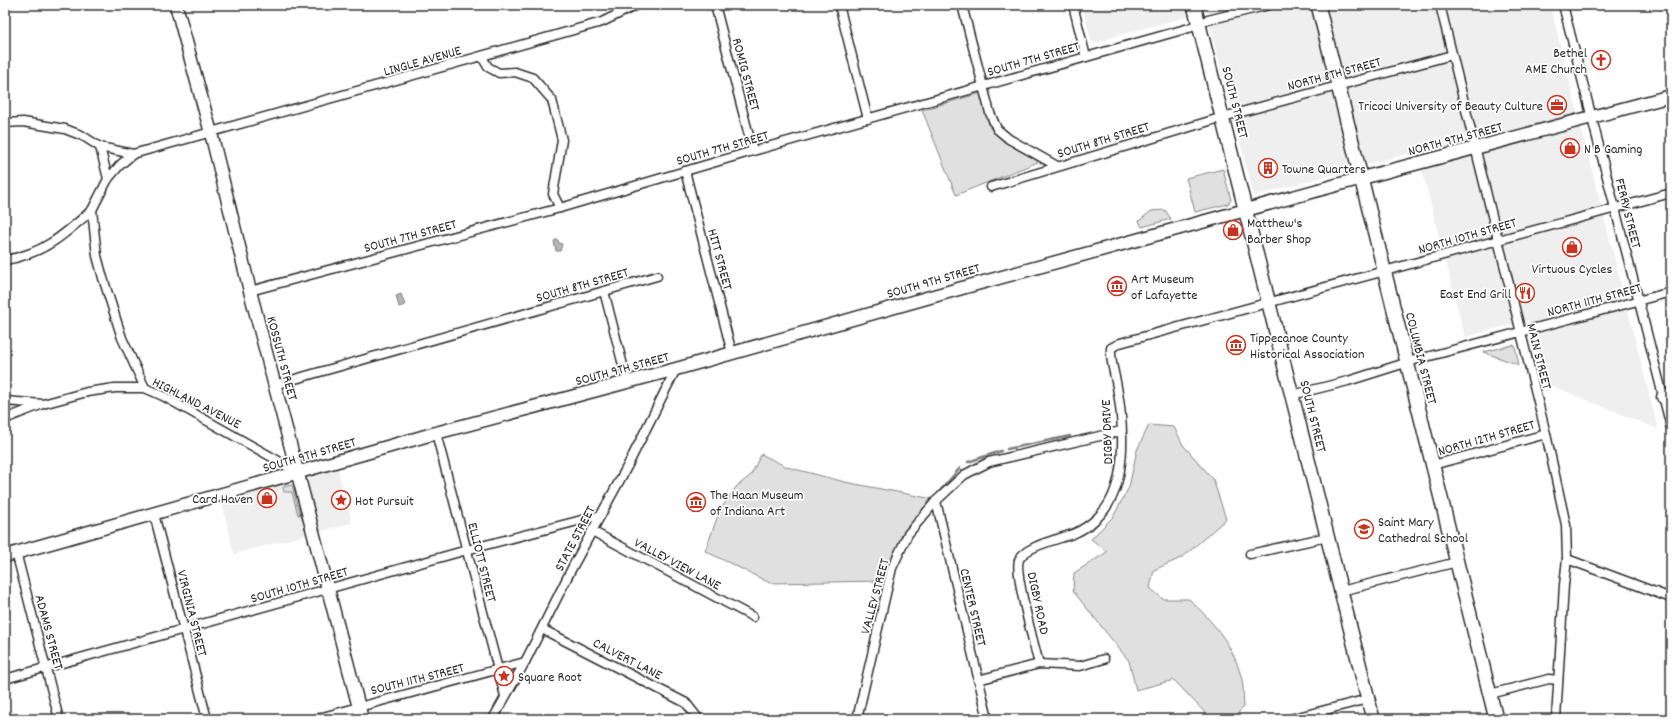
<svg xmlns="http://www.w3.org/2000/svg" width="1676" height="724" viewBox="0 0 1676 724" font-family="Dekko,sans-serif">
  <style>
    .built { fill: #efefef }
    .green { fill: #e0e0e0; stroke: #868686 }
    .water { fill: #b6b6b6; stroke: #7e7e7e }
    .lines { fill: none; stroke-linecap: round; stroke-linejoin: round }
    .stream { stroke: #7e7e7e; stroke-width: 2.5 }
    .street-casing { stroke: #2b2b2b; stroke-width: 11 }
    .secondary-casing { stroke: #2b2b2b; stroke-width: 15 }
    .primary-casing { stroke: #2b2b2b; stroke-width: 16 }
    .street { stroke: #fff; stroke-width: 8 }
    .secondary { stroke: #fff; stroke-width: 12 }
    .primary { stroke: #fff; stroke-width: 13 }
    .labels { text-anchor: middle; stroke-width: 3.5; stroke-linejoin: round; paint-order: stroke }
    .poi-label { font-size: 14px; fill: #2b2b2b; stroke: #fff; text-anchor: start }
    .street-label { font-size: 14px; fill: #2b2b2b; stroke: #fff }
  </style>
  <rect width="100%" height="100%" fill="#fff"/>
  <filter id="ink" filterUnits="userSpaceOnUse"><feTurbulence type="fractalNoise" baseFrequency=".025" numOctaves="2"/><feDisplacementMap in="SourceGraphic" scale="8" xChannelSelector="R" yChannelSelector="G"/><feConvolveMatrix kernelMatrix="1 2 1 2 8 2 1 2 1" color-interpolation-filters="sRGB"/></filter>
  <g filter="url(#ink)">
    <g class="built">
      <polygon points="1082,5 1550,5 1658,429 1545,383 1529,320 1465,337 1417,151 1254,196 1205,8 1183,18 1119,35 1095,44 1091,40"/>
      <polygon points="336,462 352,523 234,554 220,495"/>
    </g>
    <g class="green">
      <polygon points="981,93 990,128 1004,142 1027,153 1038,162 956,195 922,110"/>
      <polygon points="1223,169 1231,200 1228,204 1195,212 1186,178"/>
      <polygon points="1165,210 1171,219 1142,227 1139,221 1151,211"/>
      <polygon points="1513,345 1515,346 1519,365 1483,352"/>
      <polygon points="5,405 14,405 15,408 13,411 5,414"/>
      <path d="M1149 425 1174 427 1183 445 1213 479 1226 519 1183 557 1154 570 1150 588 1163 599H1189C1213 622 1232 643 1241 676 1244 685 1243 697 1244 707L1232 719 1210 718 1174 680 1136 690 1129 661 1073 591 1074 573 1107 552 1091 539 1113 517 1129 487 1137 450Z"/>
      <polygon points="761,454 787,467 845,482 933,499 885,581 770,583 705,551 720,510 736,487 751,475"/>
      <polygon points="292,485 300,515 298,515 292,492 284,492 283,487"/>
      <polygon points="525,662 505,696 499,670"/>
    </g>
    <g class="water">
      <polygon points="555,240 558,240 559,243 562,244 560,251 556,251 554,242"/>
      <polygon points="401,294 405,305 399,307 396,296"/>
    </g>
    <g class="lines">
      <g class="stream">
        <polyline points="1007,449 1070,436"/>
        <polyline points="968,462 1001,451"/>
        <polyline points="939,492 960,468"/>
      </g>
      <g class="street-casing">
        <g id="street">
          <polyline points="715,5 753,151"/>
          <polyline points="839,5 868,119"/>
          <polyline points="962,5 990,113 997,129 1009,139 1057,166"/>
          <polyline points="1073,5 1086,57"/>
          <polyline points="1440,5 1546,434 1566,525 1567,559 1564,585 1556,719"/>
          <polyline points="1563,5 1671,427"/>
          <polyline points="482,57 488,67 499,73 515,72 533,78 552,100 562,140 553,194 560,208"/>
          <polyline points="5,123 23,122 65,129 83,136 100,147 133,154 602,22 637,5"/>
          <polyline points="100,147 108,179"/>
          <polyline points="133,154 120,165 108,179 92,210 97,256 103,278 122,338 145,388"/>
          <polyline points="685,171 732,353"/>
          <polyline points="991,187 1223,117 1452,55"/>
          <path d="M5 260C43 254 64 235 92 210"/>
          <polyline points="250,291 560,208 753,151 1189,28 1208,20 1269,5"/>
          <polyline points="604,291 627,381"/>
          <polyline points="274,385 657,276"/>
          <polyline points="1292,395 1348,381 1415,360 1671,292"/>
          <polyline points="5,401 43,404 87,392 115,388 145,388 163,396 277,460 297,473"/>
          <polyline points="5,419 43,404"/>
          <polyline points="436,433 505,696"/>
          <polyline points="1433,465 1546,434"/>
          <polyline points="936,501 988,719"/>
          <polyline points="154,514 207,719"/>
          <polyline points="592,531 753,617"/>
          <polyline points="16,552 59,719"/>
          <polyline points="1250,554 1327,537"/>
          <polyline points="1567,559 1671,598"/>
          <polyline points="1341,591 1457,562"/>
          <polyline points="542,629 686,703 697,717"/>
          <path d="M1039 664C1035 648 1014 572 1019 560 1024 546 1061 539 1075 533 1091 526 1106 512 1113 495 1126 465 1123 419 1117 387 1115 374 1110 362 1111 348L1120 343 1671 193"/>
          <polyline points="5,679 474,548 601,515"/>
          <polyline points="978,680 1039,664 1080,666 1104,659"/>
          <polyline points="1490,694 1549,679 1558,680"/>
          <polyline points="315,719 525,662"/>
          <polyline points="493,719 525,662 572,568 628,465 676,369"/>
          <polyline points="857,719 892,568 908,534 936,501 964,475 989,462 1121,431"/>
          <polyline points="1290,719 1368,699"/>
        </g>
      </g>
      <g class="secondary-casing">
        <g id="secondary">
          <polyline points="176,5 211,133 250,291 362,719"/>
          <polyline points="1663,397 1671,395"/>
          <polyline points="5,556 436,433 676,369 962,288 1362,178 1671,96"/>
        </g>
      </g>
      <g class="primary-casing">
        <g id="primary">
          <polyline points="1194,5 1373,719"/>
          <polyline points="1318,5 1496,719"/>
        </g>
      </g>
      <use href="#street" class="street"/>
      <use href="#secondary" class="secondary"/>
      <use href="#primary" class="primary"/>
    </g>
  </g>
  <defs>
    <g id="church-ring" transform="scale(1)"><circle r="9.5" fill="#fff" stroke="#c8321e" stroke-width="1.5"/><path d="M-1.2-6h2.4v3.5h3.3v2.4h-3.3V6h-2.4V-.1h-3.3v-2.4h3.3Z" fill="#c8321e"/></g>
    <g id="office-ring" transform="scale(1)"><circle r="9.5" fill="#fff" stroke="#c8321e" stroke-width="1.5"/><path d="M-6-3h4V-5.5h4V-3h4V5H-6ZM-1-4.5V-3h2v-1.5ZM-6 0V1H6V0Z" fill="#c8321e"/></g>
    <g id="shop-ring" transform="scale(1)"><circle r="9.5" fill="#fff" stroke="#c8321e" stroke-width="1.5"/><path d="M-5-2.5h2.3a2.7 3.5 0 0 1 5.4 0H5L5.5 6h-11ZM-1.5-2.5h3a1.5 2.3 0 0 0-3 0Z" fill="#c8321e"/></g>
    <g id="building-ring" transform="scale(1)"><circle r="9.5" fill="#fff" stroke="#c8321e" stroke-width="1.5"/><path d="M-4-6H4V6H1V3H-1V6H-4ZM-2.5-4.3h1.7v1.8h-1.7ZM.8-4.3h1.7v1.8H.8ZM-2.5-1h1.7V.8h-1.7ZM.8-1h1.7V.8H.8Z" fill="#c8321e"/></g>
    <g id="museum-ring" transform="scale(1)"><circle r="9.5" fill="#fff" stroke="#c8321e" stroke-width="1.5"/><path d="M0-6L6-3V-2H-6V-3ZM-5-1h2V3h-2ZM-1-1h2V3h-2ZM3-1h2V3H3ZM-6 4H6V6H-6Z" fill="#c8321e"/></g>
    <g id="restaurant-ring" transform="scale(1)"><circle r="9.5" fill="#fff" stroke="#c8321e" stroke-width="1.5"/><path d="M-5-6h1v4h1v-4h1v4h1v-4h1v5L-1.5 .5V6h-2V.5L-5-1ZM5-6V6H3V1.5H1.5Q1.5-4 5-6Z" fill="#c8321e"/></g>
    <g id="sight-ring" transform="scale(1)"><circle r="9.5" fill="#fff" stroke="#c8321e" stroke-width="1.5"/><path d="M0-6L1.8-2.2L6-1.7L2.9 1.2L3.7 5.4L0 3.3L-3.7 5.4L-2.9 1.2L-6-1.7L-1.8-2.2Z" fill="#c8321e"/></g>
    <g id="school-ring" transform="scale(1)"><circle r="9.5" fill="#fff" stroke="#c8321e" stroke-width="1.5"/><path d="M0-5L7-2L0 1L-7-2ZM-4 1L0 2.5L4 1V4Q0 6-4 4Z" fill="#c8321e"/></g>
  </defs>
  <g fill-rule="evenodd">
    <use href="#church-ring" x="1601" y="60"/>
    <use href="#office-ring" x="1557" y="105"/>
    <use href="#shop-ring" x="1570" y="148"/>
    <use href="#building-ring" x="1268" y="168"/>
    <use href="#shop-ring" x="1233" y="230"/>
    <use href="#shop-ring" x="1572" y="247"/>
    <use href="#museum-ring" x="1117" y="286"/>
    <use href="#restaurant-ring" x="1525" y="293"/>
    <use href="#museum-ring" x="1236" y="345"/>
    <use href="#shop-ring" x="267" y="498"/>
    <use href="#sight-ring" x="341" y="500"/>
    <use href="#museum-ring" x="696" y="502"/>
    <use href="#school-ring" x="1364" y="529"/>
    <use href="#sight-ring" x="504" y="676"/>
  </g>
  <g class="labels">
    <g class="poi-label">
      <text x="1587" y="57" text-anchor="end">Bethel<tspan x="1587" dy="16">AME Church</tspan></text>
      <text x="1543" y="110" text-anchor="end">Tricoci University of Beauty Culture</text>
      <text x="1584" y="153">N B Gaming</text>
      <text x="1282" y="173">Towne Quarters</text>
      <text x="1247" y="227">Matthew's<tspan x="1247" dy="16">Barber Shop</tspan></text>
      <text x="1572" y="273" text-anchor="middle">Virtuous Cycles</text>
      <text x="1131" y="283">Art Museum<tspan x="1131" dy="16">of Lafayette</tspan></text>
      <text x="1511" y="298" text-anchor="end">East End Grill</text>
      <text x="1250" y="342">Tippecanoe County<tspan x="1250" dy="16">Historical Association</tspan></text>
      <text x="710" y="499">The Haan Museum<tspan x="710" dy="16">of Indiana Art</tspan></text>
      <text x="253" y="503" text-anchor="end">Card Haven</text>
      <text x="355" y="505">Hot Pursuit</text>
      <text x="1378" y="526">Saint Mary<tspan x="1378" dy="16">Cathedral School</tspan></text>
      <text x="518" y="681">Square Root</text>
    </g>
    <g class="street-label">
      <text transform="translate(1033 58) rotate(-16)" y="5">SOUTH 7TH STREET</text>
      <text transform="translate(422 60) rotate(-16)" y="5">LINGLE AVENUE</text>
      <text transform="translate(1334 73) rotate(-15)" y="5">NORTH 8TH STREET</text>
      <text transform="translate(747 74) rotate(75)" y="5">ROMIG STREET</text>
      <text transform="translate(1236 102) rotate(76)" y="5">SOUTH STREET</text>
      <text transform="translate(1455 138) rotate(-15)" y="5">NORTH 9TH STREET</text>
      <text transform="translate(1103 139) rotate(-17)" y="5">SOUTH 8TH STREET</text>
      <text transform="translate(722 147) rotate(-16)" y="5">SOUTH 7TH STREET</text>
      <text transform="translate(1629 213) rotate(76)" y="5">FERRY STREET</text>
      <text transform="translate(410 235) rotate(-15)" y="5">SOUTH 7TH STREET</text>
      <text transform="translate(1467 235) rotate(-16)" y="5">NORTH 10TH STREET</text>
      <text transform="translate(721 259) rotate(75)" y="5">HITT STREET</text>
      <text transform="translate(933 280) rotate(-16)" y="5">SOUTH 9TH STREET</text>
      <text transform="translate(582 284) rotate(-16)" y="5">SOUTH 8TH STREET</text>
      <text transform="translate(1594 299) rotate(-15)" y="5">NORTH 11TH STREET</text>
      <text transform="translate(1540 356) rotate(76)" y="5">MAIN STREET</text>
      <text transform="translate(283 358) rotate(75)" y="5">KOSSUTH STREET</text>
      <text transform="translate(1422 358) rotate(76)" y="5">COLUMBIA STREET</text>
      <text transform="translate(622 368) rotate(-15)" y="5">SOUTH 9TH STREET</text>
      <text transform="translate(197 402) rotate(27)" y="5">HIGHLAND AVENUE</text>
      <text transform="translate(1314 416) rotate(76)" y="5">SOUTH STREET</text>
      <text transform="translate(1106 432) rotate(-92)" y="5">DIGBY DRIVE</text>
      <text transform="translate(1486 437) rotate(-16)" y="5">NORTH 12TH STREET</text>
      <text transform="translate(309 454) rotate(-16)" y="5">SOUTH 9TH STREET</text>
      <text transform="translate(574 538) rotate(-62)" y="5">STATE STREET</text>
      <text transform="translate(483 562) rotate(76)" y="5">ELLIOTT STREET</text>
      <text transform="translate(678 563) rotate(28)" y="5">VALLEY VIEW LANE</text>
      <text transform="translate(299 584) rotate(-16)" y="5">SOUTH 10TH STREET</text>
      <text transform="translate(874 596) rotate(-75)" y="5">VALLEY STREET</text>
      <text transform="translate(1039 603) rotate(78)" y="5">DIGBY ROAD</text>
      <text transform="translate(974 607) rotate(77)" y="5">CENTER STREET</text>
      <text transform="translate(193 613) rotate(76)" y="5">VIRGINIA STREET</text>
      <text transform="translate(50 632) rotate(75)" y="5">ADAMS STREET</text>
      <text transform="translate(628 658) rotate(27)" y="5">CALVERT LANE</text>
      <text transform="translate(417 678) rotate(-14)" y="5">SOUTH 11TH STREET</text>
    </g>
  </g>
  <rect width="1676" height="724" fill="none" stroke="#fff" stroke-width="20"/>
  <rect x="10" y="10" width="1656" height="704" fill="none" stroke="#2b2b2b" stroke-width="1.5" filter="url(#ink)"/>
</svg>
